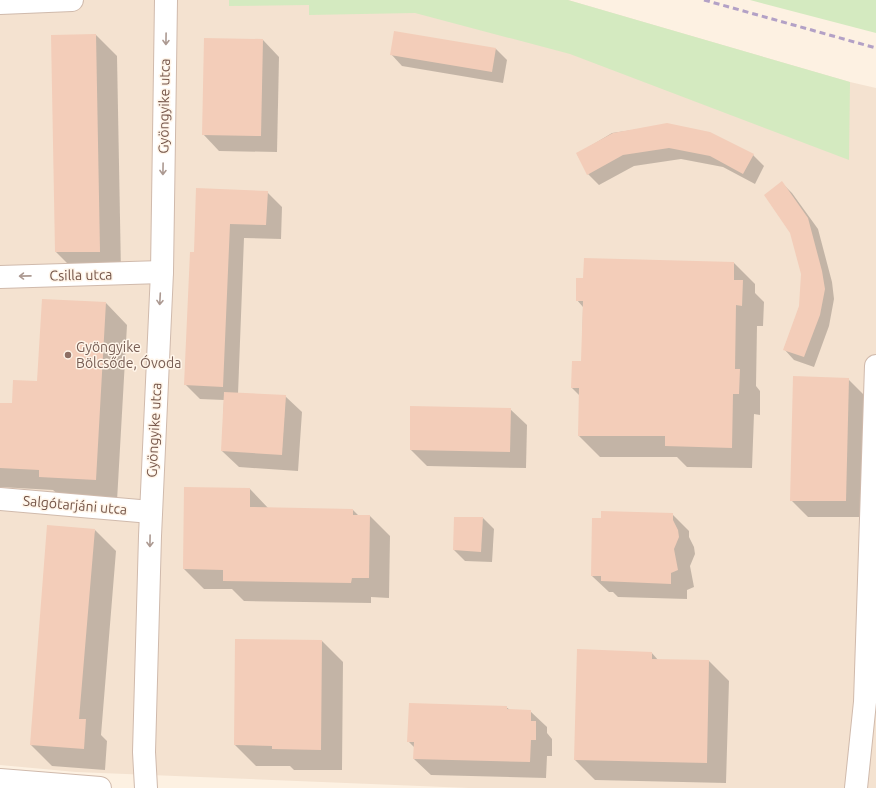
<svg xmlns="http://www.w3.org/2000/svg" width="876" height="788" viewBox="0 0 876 788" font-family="Ubuntu,sans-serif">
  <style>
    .residential { fill: #f4e2d0 }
    .green { fill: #d4eac0 }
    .shadow { fill: #0003 }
    .building { fill: #f3cdb9 }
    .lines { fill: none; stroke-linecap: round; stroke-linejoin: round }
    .minor-casing { stroke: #d0baac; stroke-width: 24 }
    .minor { stroke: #fff; stroke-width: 22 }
    .rail { stroke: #b3a1c6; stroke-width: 3; stroke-dasharray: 6 4; stroke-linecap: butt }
    .oneway { stroke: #ac9991 }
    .education-dot { fill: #8d6e63; stroke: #fff5e9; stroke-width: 1.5 }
    .labels { text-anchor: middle; stroke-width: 3; stroke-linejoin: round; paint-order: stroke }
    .street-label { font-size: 14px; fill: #755548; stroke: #fff5e9 }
    .education-label { font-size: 14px; fill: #785e54; stroke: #fff5e9; text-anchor: start }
  </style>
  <rect width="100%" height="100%" fill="#fdf1e2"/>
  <polygon class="residential" points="0,0 568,0 850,82 876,88 876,788 469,788 76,772 0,765"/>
  <g class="green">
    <polygon points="229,0 568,0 850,82 849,160 570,54 415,13 309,15 309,5 229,6"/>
    <polygon points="750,0 876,0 876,33"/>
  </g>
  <g class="shadow">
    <polygon points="96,35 117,56 121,272 77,273 56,252"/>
    <polygon points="263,40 279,57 277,152 219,151 203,134"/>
    <polygon points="496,49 507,60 503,83 402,66 391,54"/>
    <polygon points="667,125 753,155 764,166 755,184 723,167 681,159 634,166 599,185 588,174 577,154 612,133"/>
    <polygon points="782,183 792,193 818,229 832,282 834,299 829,326 814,367 794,360 784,349 800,306 802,274"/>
    <polygon points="267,192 282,207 281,239 244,238 238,394 285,396 302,412 298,471 239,467 222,451 224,400 200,399 185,384 195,253"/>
    <polygon points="734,263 755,284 755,293 764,302 763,326 757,326 756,386 760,391 760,415 754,414 752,468 687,467 677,457 600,457 579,436 580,396 572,388 582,362 583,307 577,300"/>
    <polygon points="106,303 127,325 117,501 61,497 53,490 0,487 0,404 13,405 38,382"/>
    <polygon points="848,379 864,395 862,517 808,517 791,500"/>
    <polygon points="510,409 527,425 526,468 427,466 411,450"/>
    <polygon points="185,488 250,489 269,509 353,510 359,516 370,516 390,536 389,598 371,597 371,603 244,601 232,589 204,589 184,569"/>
    <polygon points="672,514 689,531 689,537 694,547 695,554 690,566 694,587 687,590 687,599 618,597 613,592 609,592 592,576"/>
    <polygon points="483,518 494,529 492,562 465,561 454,550"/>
    <polygon points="95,530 116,551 101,735 107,741 105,770 52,766 31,745"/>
    <polygon points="322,641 343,662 342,770 294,770 290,766 256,766 235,745"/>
    <polygon points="651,652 658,660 709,661 729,681 726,783 595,780 575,760"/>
    <polygon points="506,707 510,710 530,711 547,727 547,733 552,739 552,756 547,756 546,778 431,775 414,759 415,748 408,741"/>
  </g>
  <g class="building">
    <polygon points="394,31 496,48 492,72 390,55"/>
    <polygon points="96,34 100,252 55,252 51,35"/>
    <polygon points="204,38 263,39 261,136 202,135"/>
    <polygon points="667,123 710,132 754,154 743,174 710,156 669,148 623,155 587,175 576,153 613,133"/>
    <polygon points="782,181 808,218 822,271 825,289 820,315 804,357 783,350 799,306 801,274 790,233 764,195"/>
    <polygon points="196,188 268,191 266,225 230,224 223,387 184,385 190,252 194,252"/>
    <polygon points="584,258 734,262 734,280 743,280 742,306 736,305 735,369 740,369 739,394 733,394 732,448 665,446 665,436 578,436 579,388 571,388 572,361 581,361 583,301 576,301 576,278 583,278"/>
    <polygon points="42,299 106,302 96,480 39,477 39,470 0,468 0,403 12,403 13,380 37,381"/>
    <polygon points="793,376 849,378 846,501 790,501"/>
    <polygon points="224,392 286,395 282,455 221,451"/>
    <polygon points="410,406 511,408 510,452 410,450"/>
    <polygon points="184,487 250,488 250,507 353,509 353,515 370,515 369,578 352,578 351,583 223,581 223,570 183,569"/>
    <polygon points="601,511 673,513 673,520 678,530 679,537 674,549 678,570 671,573 671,584 601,581 601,576 591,576 592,518 601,518"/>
    <polygon points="454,517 483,517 481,552 453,550"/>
    <polygon points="47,525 95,529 79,719 86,719 84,749 30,745"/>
    <polygon points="235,639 322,640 321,750 272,749 272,746 234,745"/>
    <polygon points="577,649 652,652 652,659 709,660 707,763 574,760"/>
    <polygon points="409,703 507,706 507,709 531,710 531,721 536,721 536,740 531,740 530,762 413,759 414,742 407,742"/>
  </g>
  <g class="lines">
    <g class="minor-casing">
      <g id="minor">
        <polyline points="0,3 72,0"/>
        <polyline points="0,277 162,272"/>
        <polyline points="0,499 151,512"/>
        <polyline points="0,780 100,788"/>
        <polyline points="146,788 144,752 150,536 162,272 166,0"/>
        <polyline points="856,788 865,702 876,366"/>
      </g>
    </g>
    <use href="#minor" class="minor"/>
    <polyline class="rail" points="704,0 876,48"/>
  </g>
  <defs><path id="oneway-shaft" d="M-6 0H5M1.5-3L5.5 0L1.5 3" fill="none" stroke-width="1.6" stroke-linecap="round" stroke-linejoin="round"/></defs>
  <g class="oneway">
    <use href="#oneway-shaft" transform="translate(166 39) rotate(91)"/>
    <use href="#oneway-shaft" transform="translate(163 169) rotate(91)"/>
    <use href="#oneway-shaft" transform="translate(25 276) rotate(179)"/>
    <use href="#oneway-shaft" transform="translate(160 299) rotate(93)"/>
    <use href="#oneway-shaft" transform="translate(150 541) rotate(91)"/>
  </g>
  <circle class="education-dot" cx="68" cy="355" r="4"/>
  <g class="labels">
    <g class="street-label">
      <text transform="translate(164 106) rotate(-89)" y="5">Gyöngyike utca</text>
      <text transform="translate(81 275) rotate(-1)" y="5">Csilla utca</text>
      <text transform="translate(154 430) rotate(-87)" y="5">Gyöngyike utca</text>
      <text transform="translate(75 505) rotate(5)" y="5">Salgótarjáni utca</text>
    </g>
    <g class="education-label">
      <text x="76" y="352">Gyöngyike<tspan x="76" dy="16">Bölcsőde, Óvoda</tspan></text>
    </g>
  </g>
</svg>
